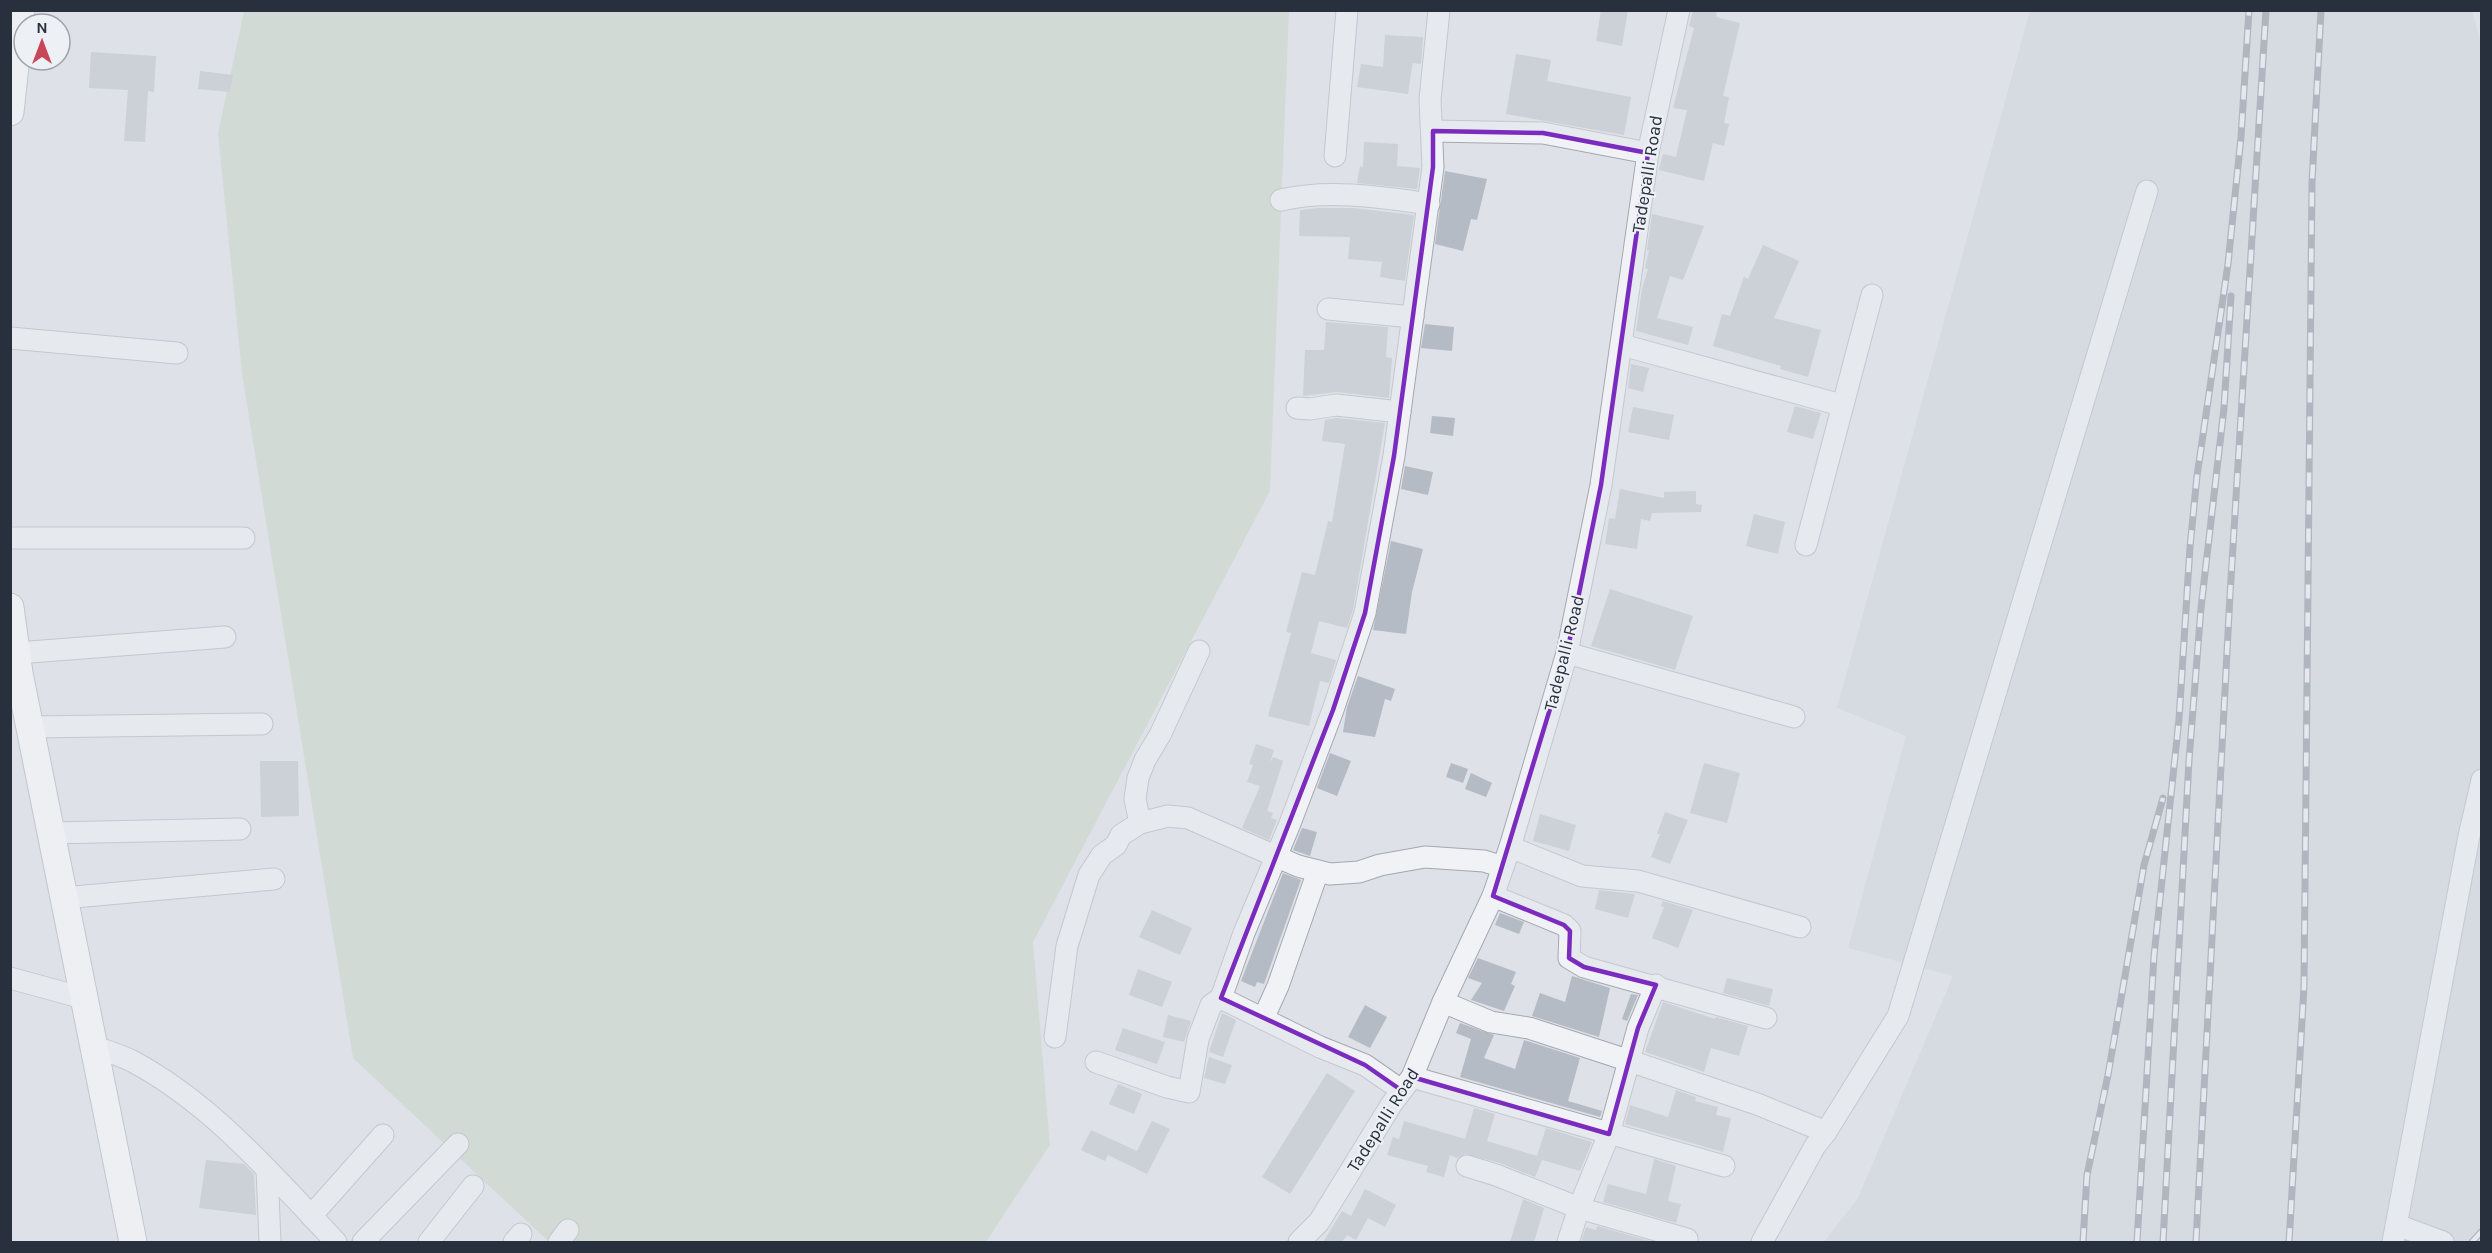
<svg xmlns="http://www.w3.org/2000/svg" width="2492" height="1253" viewBox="0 0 2492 1253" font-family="Karla,sans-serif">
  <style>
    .built { fill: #ccd1d9 }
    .green { fill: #c4d1bf }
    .building { fill: #b5bbc4 }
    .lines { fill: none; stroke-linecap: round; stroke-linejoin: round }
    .minor-casing { stroke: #a4a8b1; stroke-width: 23 }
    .major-casing { stroke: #9ea6b2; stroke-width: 29 }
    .minor { stroke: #f0f2f6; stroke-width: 21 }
    .major { stroke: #fff; stroke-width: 27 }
    .rail-casing { stroke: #788190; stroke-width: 7 }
    .rail { stroke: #edf0f5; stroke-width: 4.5; stroke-dasharray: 14; stroke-linecap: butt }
    .marked { fill: none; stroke: #7b2cbf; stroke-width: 4.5; stroke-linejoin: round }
    .labels { text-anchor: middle; stroke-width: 4.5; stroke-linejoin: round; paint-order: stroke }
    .street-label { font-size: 18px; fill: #282f3d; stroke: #edf0f5 }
  </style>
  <rect width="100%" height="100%" fill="#dee1e7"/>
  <polygon class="built" points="2030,11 2472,11 2482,48 2481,1242 1824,1242 1858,1198 1953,976 1848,948 1906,736 1837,708"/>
  <polygon class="green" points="244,11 1289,11 1270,491 1033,942 1050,1145 986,1242 549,1242 353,1058 242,374 218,133"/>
  <g class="building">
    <polygon points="1601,10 1628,10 1622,46 1596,41"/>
    <polygon points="1693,10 1709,10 1717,13 1716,17 1740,23 1723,96 1729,97 1724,123 1729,124 1724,146 1713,143 1704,181 1659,170 1663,154 1676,157 1687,110 1673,108 1694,28 1689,26"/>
    <polygon points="1385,35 1423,37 1421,64 1413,63 1412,67 1408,94 1357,87 1361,64 1383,67"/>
    <polygon points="91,52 156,56 154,92 148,91 145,142 124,141 128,90 89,88"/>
    <polygon points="1516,54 1551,60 1547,81 1631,97 1624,135 1506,114"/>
    <polygon points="200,71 233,75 230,92 198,89"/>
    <polygon points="1364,142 1398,144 1397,166 1420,168 1417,189 1357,183 1360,166 1363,167"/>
    <polygon points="1445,171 1487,179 1477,220 1471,219 1463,251 1435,244"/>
    <polygon points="1318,208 1354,208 1414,215 1405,281 1380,277 1382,262 1348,259 1350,237 1299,236 1300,210"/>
    <polygon points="1652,214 1704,226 1683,280 1670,276 1657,318 1693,327 1688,345 1636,331 1642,289 1648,269 1645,268 1649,250 1647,250"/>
    <polygon points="1763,245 1799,261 1774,318 1821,330 1808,377 1780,369 1781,366 1713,346 1722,314 1730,316 1744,277 1748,279"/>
    <polygon points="1326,322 1388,327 1386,357 1392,358 1389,398 1337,392 1303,396 1305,350 1324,350"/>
    <polygon points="1425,324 1454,327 1452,351 1421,348"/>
    <polygon points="1631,364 1649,368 1643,392 1628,388"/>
    <polygon points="1795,406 1821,413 1813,439 1787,432"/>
    <polygon points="1633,407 1674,415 1669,440 1628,432"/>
    <polygon points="1432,416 1455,418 1453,436 1430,433"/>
    <polygon points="1336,418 1385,423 1353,610 1347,628 1319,621 1311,653 1336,660 1329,683 1320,681 1309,726 1268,716 1291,633 1286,632 1302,572 1315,575 1328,521 1332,522 1345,444 1322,441 1325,420"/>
    <polygon points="1405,466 1433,472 1428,495 1401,489"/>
    <polygon points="1620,489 1664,498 1664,492 1696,491 1696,504 1702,505 1701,512 1652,513 1650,521 1641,519 1637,549 1605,544 1609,518 1615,519"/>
    <polygon points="1754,514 1785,522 1778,554 1746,546"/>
    <polygon points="1391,541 1423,549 1412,592 1406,634 1373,630"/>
    <polygon points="1610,589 1693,616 1675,670 1591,646"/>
    <polygon points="1358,676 1395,689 1391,701 1385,699 1375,737 1343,732 1347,707"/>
    <polygon points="1256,744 1274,750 1270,763 1273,757 1283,761 1267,811 1273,813 1271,818 1277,820 1269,840 1242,828 1260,786 1247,782 1253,765 1249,764"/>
    <polygon points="1330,753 1351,761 1337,796 1317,788"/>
    <polygon points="260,761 298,761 299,816 261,817"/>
    <polygon points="1451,763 1468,769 1463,783 1446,777"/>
    <polygon points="1704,763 1740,773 1727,823 1690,813"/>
    <polygon points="1471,773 1492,783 1486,797 1465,789"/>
    <polygon points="1665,812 1688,820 1670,864 1651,857 1660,834 1657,834"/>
    <polygon points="1540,814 1576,825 1569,851 1533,841"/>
    <polygon points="1302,828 1317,832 1310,856 1293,850"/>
    <polygon points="1283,873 1301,880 1264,984 1257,982 1255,987 1241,981"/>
    <polygon points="1599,890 1635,894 1628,918 1595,909"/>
    <polygon points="1663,901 1693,910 1678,948 1652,938 1664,907 1661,906"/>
    <polygon points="1152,910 1192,928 1180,955 1139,937"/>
    <polygon points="1500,913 1524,922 1519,934 1495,925"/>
    <polygon points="1478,958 1516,972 1511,984 1515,986 1504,1011 1471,1000 1482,983 1468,978"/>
    <polygon points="1138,969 1172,982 1162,1007 1129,995"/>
    <polygon points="1572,976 1610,988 1599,1037 1532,1016 1540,993 1565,1002"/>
    <polygon points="1727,978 1773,989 1769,1006 1723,993"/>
    <polygon points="1631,994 1638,995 1627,1021 1622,1019"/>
    <polygon points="1663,1002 1715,1019 1716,1017 1748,1026 1739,1056 1711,1048 1704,1072 1645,1052"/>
    <polygon points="1365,1005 1387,1017 1370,1048 1348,1037"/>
    <polygon points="1222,1013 1236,1020 1223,1057 1209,1052"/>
    <polygon points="1168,1015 1191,1021 1184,1042 1163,1037"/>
    <polygon points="1460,1023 1494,1035 1484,1058 1515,1069 1524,1040 1580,1058 1568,1101 1602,1111 1600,1117 1460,1077 1471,1039 1456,1033"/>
    <polygon points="1123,1028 1165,1042 1157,1064 1115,1050"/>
    <polygon points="1209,1057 1232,1065 1225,1084 1204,1078"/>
    <polygon points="1327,1073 1355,1091 1290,1194 1262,1177"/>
    <polygon points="1118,1084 1142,1094 1134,1114 1109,1104"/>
    <polygon points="1676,1090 1696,1097 1695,1101 1718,1107 1716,1115 1731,1118 1723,1152 1625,1124 1630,1105 1668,1117"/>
    <polygon points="1474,1108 1495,1114 1487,1141 1537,1156 1546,1128 1592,1142 1580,1171 1542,1160 1535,1177 1500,1163 1465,1154 1457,1158 1450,1155 1444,1177 1426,1172 1428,1166 1387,1155 1393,1137 1399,1139 1404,1121 1465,1139"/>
    <polygon points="1152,1121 1170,1129 1147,1174 1108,1155 1105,1161 1081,1150 1091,1130 1137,1151"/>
    <polygon points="1654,1159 1676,1166 1668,1201 1681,1204 1676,1223 1603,1202 1608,1184 1646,1194"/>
    <polygon points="206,1160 244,1164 254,1174 256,1215 199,1208"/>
    <polygon points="1365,1189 1396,1205 1385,1227 1368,1218 1356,1240 1347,1235 1342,1242 1323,1242 1342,1211 1351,1216"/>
    <polygon points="1523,1199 1544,1208 1534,1242 1510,1242"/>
    <polygon points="1597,1226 1653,1242 1581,1242 1586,1227 1596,1230"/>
  </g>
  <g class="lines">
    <g class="minor-casing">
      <g id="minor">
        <polyline points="1433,131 1543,133 1648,153"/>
        <polyline points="1335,156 1347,10"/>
        <path d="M1281 200C1329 189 1380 197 1429 204"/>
        <polyline points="1328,309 1413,317"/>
        <polyline points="10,338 177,353"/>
        <polyline points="1622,345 1841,405"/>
        <polyline points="1297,408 1310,409 1336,405 1400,412"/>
        <polyline points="10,538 244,538"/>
        <polyline points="1806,545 1872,295"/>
        <polyline points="17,653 225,637"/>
        <polyline points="1567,653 1794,717"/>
        <polyline points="30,727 262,724"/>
        <polyline points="1140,823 1135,799 1138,778 1145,760 1160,735 1199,651"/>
        <polyline points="51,833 240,829"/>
        <polyline points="1510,847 1582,876 1638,881 1800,927"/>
        <polyline points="1493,896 1564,925 1570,931 1569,958 1584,967 1766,1018"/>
        <polyline points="63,898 274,879"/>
        <polyline points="10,978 83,998"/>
        <polyline points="1221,998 1320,1047 1365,1065 1401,1090"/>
        <polyline points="1443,1002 1491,1022 1529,1028 1630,1061 1757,1104 1826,1132"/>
        <polyline points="1263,1019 1278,986 1318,871"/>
        <polyline points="1055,1037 1067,946 1089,875 1102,855 1116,845 1121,835 1140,823 1168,816 1188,818 1298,866 1330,874 1359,872 1380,865 1425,857 1484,861 1503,867"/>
        <path d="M93 1046C106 1051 120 1055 132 1061 213 1104 274 1177 336 1242"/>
        <polyline points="1096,1062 1167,1087 1189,1092 1198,1039 1211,1005 1221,998 1244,933 1289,826 1333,710 1365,613 1394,456 1433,167 1430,99 1439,10"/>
        <polyline points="1412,1077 1724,1166"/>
        <polyline points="1467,1166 1496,1175 1579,1208 1687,1239"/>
        <polyline points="267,1169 270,1242"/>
        <polyline points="311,1216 383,1135"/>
        <polyline points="2397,1225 2443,1242"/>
        <polyline points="363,1242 458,1144"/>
        <polyline points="429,1242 473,1186"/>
        <polyline points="514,1242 521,1234"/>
        <polyline points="559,1242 568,1230"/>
        <polyline points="1299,1242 1319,1222 1391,1105 1412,1077 1443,1002 1493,896 1510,847 1567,653 1601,485 1648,153 1679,10"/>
        <polyline points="1568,1242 1579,1208 1609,1134 1638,1028 1656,985"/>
        <polyline points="1762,1242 1815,1146 1826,1132 1898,1016 2147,191"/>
        <polyline points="2393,1242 2469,836 2482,780"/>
      </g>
    </g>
    <g class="major-casing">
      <g id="major">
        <polyline points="10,112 21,10"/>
        <polyline points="10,607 19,673 133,1242"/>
      </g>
    </g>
    <use href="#minor" class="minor"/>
    <use href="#major" class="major"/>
    <g class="rail-casing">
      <g id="rail">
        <polyline points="2083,1242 2087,1175 2108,1075 2144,865 2163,798"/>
        <polyline points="2137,1242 2154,956 2179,719 2190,547 2197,476 2228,264 2241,137 2249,10"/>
        <polyline points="2163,1242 2189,760 2201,608 2224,408 2231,296"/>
        <polyline points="2196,1242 2230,595 2266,10"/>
        <polyline points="2289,1242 2304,987 2312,182 2321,10"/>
        <polyline points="2472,1242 2482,1231"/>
      </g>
    </g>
    <use href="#rail" class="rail"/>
  </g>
  <path d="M0 0H2492V1253H0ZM1433 131 1543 133 1648 153 1601 485 1567 653 1493 896 1564 925 1570 931 1569 958 1584 967 1656 985 1638 1028 1609 1134 1412 1077 1401 1090 1365 1065 1221 998 1333 710 1365 613 1394 456 1433 167Z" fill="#dee1e7" fill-opacity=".55" fill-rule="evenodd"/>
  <path class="marked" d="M1433 131 1543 133 1648 153 1601 485 1567 653 1493 896 1564 925 1570 931 1569 958 1584 967 1656 985 1638 1028 1609 1134 1412 1077 1401 1090 1365 1065 1221 998 1333 710 1365 613 1394 456 1433 167Z"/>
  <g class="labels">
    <g class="street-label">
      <text transform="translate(1647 174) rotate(-81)" y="6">Tadepalli Road</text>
      <text transform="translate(1564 653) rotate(-76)" y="6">Tadepalli Road</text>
      <text transform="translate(1383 1120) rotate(-58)" y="6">Tadepalli Road</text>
    </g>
  </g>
  <rect width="2492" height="1253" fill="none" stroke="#282f3d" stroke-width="24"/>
  <g transform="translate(42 42)"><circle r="28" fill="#edf0f5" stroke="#9ea3ab" stroke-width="1.5"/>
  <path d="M0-4.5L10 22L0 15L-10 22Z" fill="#c94659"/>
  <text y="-9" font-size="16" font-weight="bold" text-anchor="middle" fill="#282f3d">N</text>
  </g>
</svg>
